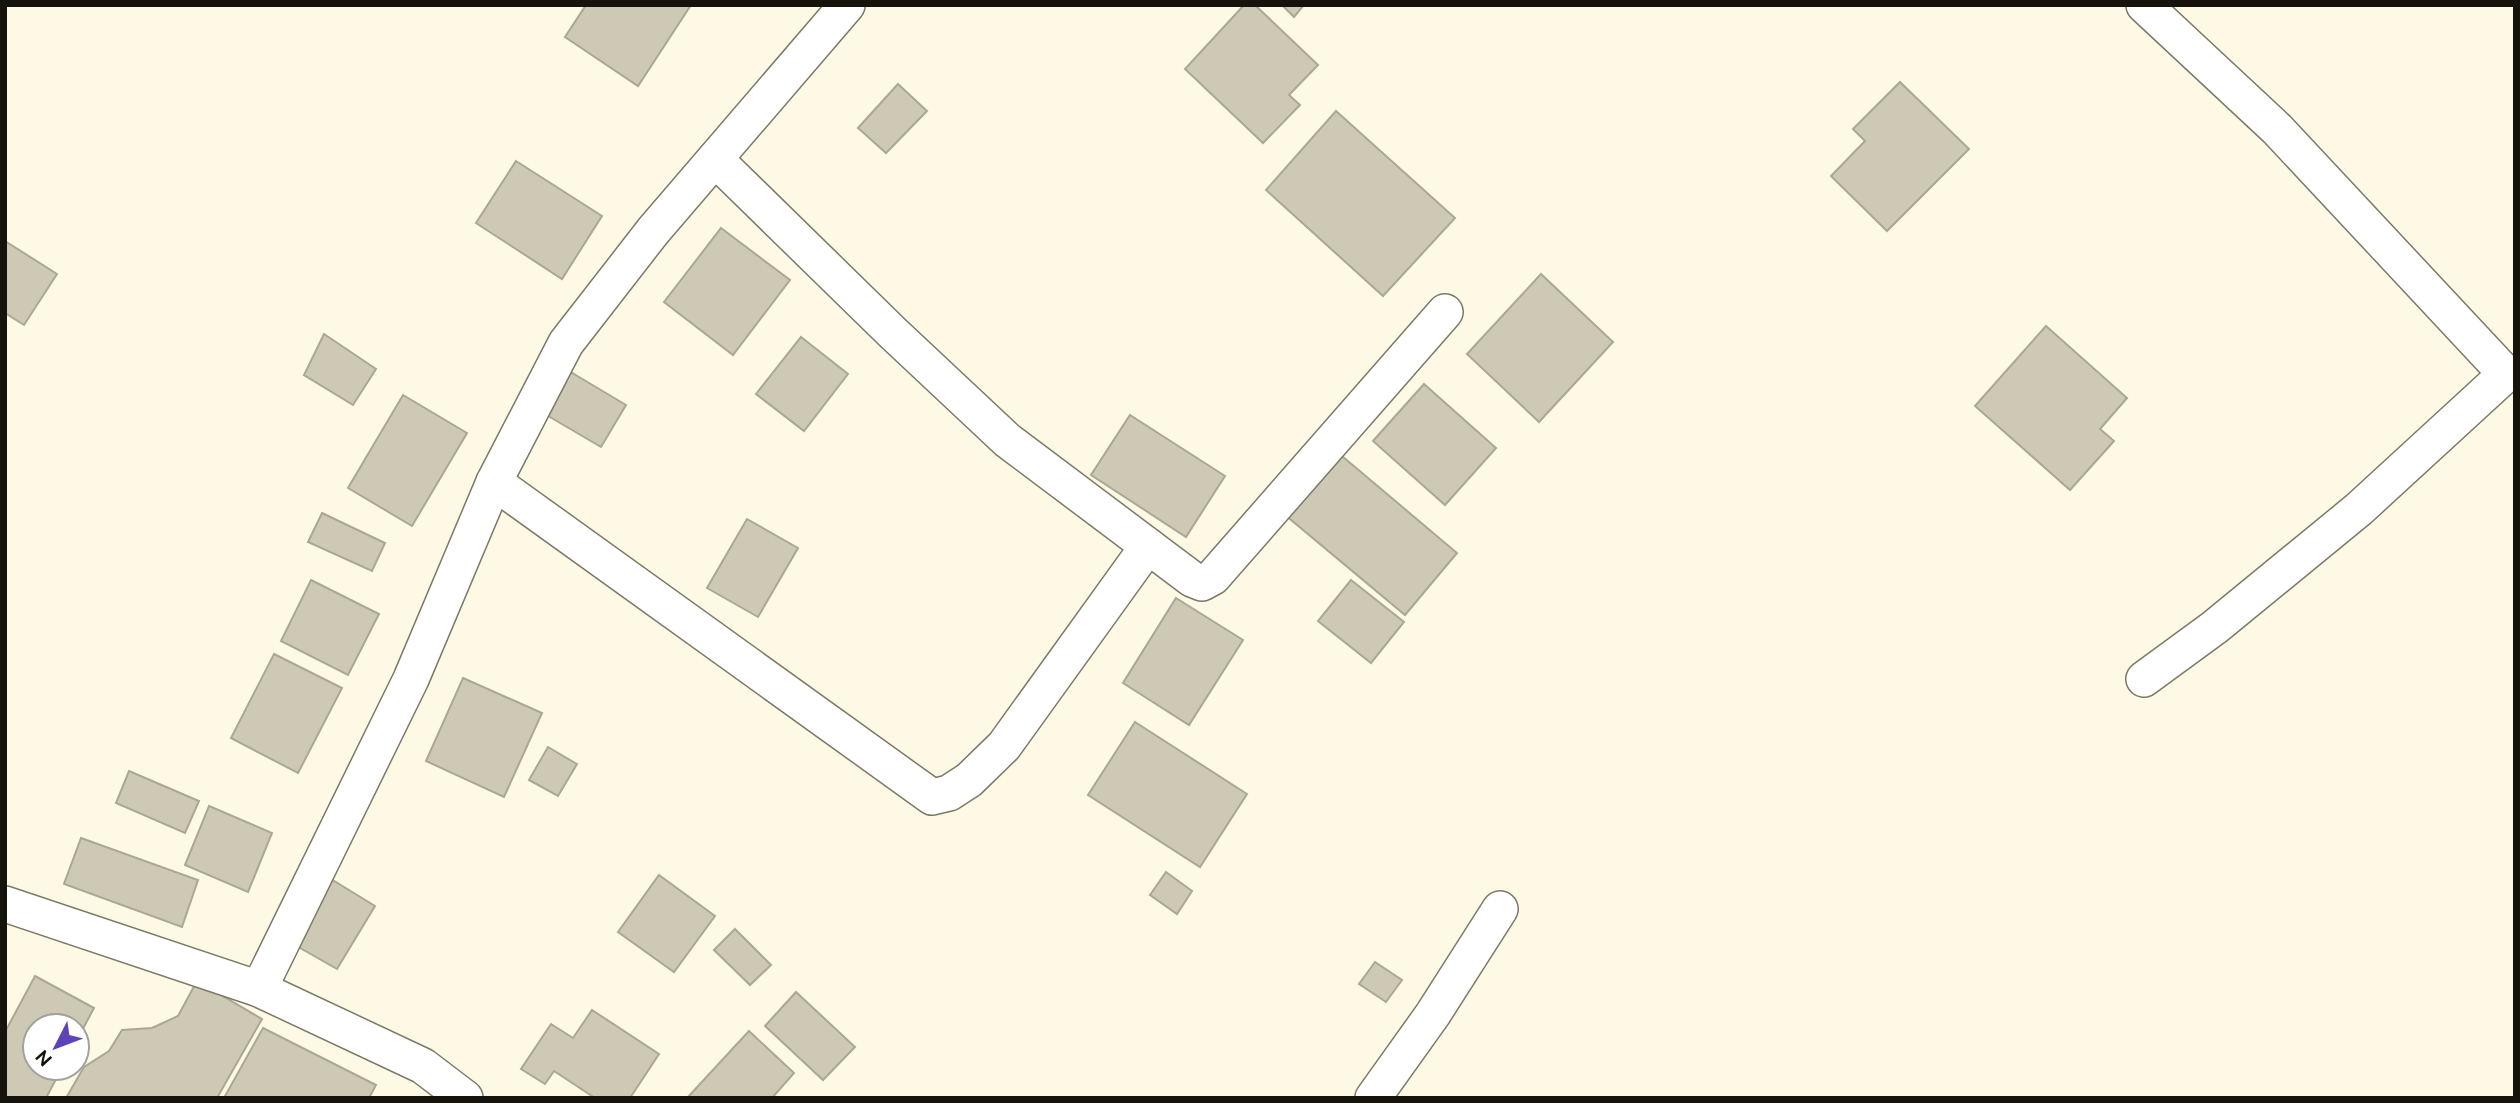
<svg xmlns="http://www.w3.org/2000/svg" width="2520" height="1103" viewBox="0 0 2520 1103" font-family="Ubuntu,sans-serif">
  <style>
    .building { fill: #cdc9b4; stroke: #aba793; stroke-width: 2 }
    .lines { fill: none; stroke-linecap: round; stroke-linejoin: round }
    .minor-casing { stroke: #7c7966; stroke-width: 38 }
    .minor { stroke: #fff; stroke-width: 35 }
  </style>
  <rect width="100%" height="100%" fill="#fdf9e4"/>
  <g class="building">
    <polygon points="586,5 691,5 638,86 565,37"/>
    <polygon points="1244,5 1255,5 1318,65 1289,95 1300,105 1263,143 1185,69"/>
    <polygon points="1282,5 1304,5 1294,17"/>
    <polygon points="1900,82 1969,149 1887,231 1831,176 1865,141 1853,129"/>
    <polygon points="898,84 927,111 886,153 858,128"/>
    <polygon points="1336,111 1455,218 1383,296 1266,190"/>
    <polygon points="516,161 602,216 562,279 476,223"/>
    <polygon points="721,228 790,280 733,355 664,302"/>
    <polygon points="5,241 57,274 24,325 5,313"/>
    <polygon points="1541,274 1613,342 1539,422 1467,354"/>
    <polygon points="2046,326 2127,398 2100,429 2114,441 2070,490 1975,406"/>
    <polygon points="324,334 376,369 353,405 304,375"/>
    <polygon points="801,337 848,374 804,431 756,394"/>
    <polygon points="564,368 626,405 601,447 538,410"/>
    <polygon points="1424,384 1496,448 1445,505 1373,441"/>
    <polygon points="403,395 467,433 412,526 348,488"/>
    <polygon points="1130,415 1225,476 1186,537 1091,475"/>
    <polygon points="1336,451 1457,553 1405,615 1284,514"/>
    <polygon points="322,513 385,543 372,571 308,542"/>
    <polygon points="747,519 798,548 758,617 707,588"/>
    <polygon points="311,580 379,614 348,675 281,641"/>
    <polygon points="1351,580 1404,622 1371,663 1318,621"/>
    <polygon points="1176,598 1243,640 1189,725 1123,683"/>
    <polygon points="274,654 342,688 298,773 231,738"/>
    <polygon points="463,678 542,713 504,797 426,761"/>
    <polygon points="1135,722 1247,794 1200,867 1088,795"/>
    <polygon points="548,747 577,764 558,796 529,780"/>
    <polygon points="129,771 199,801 185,833 116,803"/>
    <polygon points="209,806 272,833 248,892 185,865"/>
    <polygon points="81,838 198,880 182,927 64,884"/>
    <polygon points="1166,872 1192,891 1177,914 1150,895"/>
    <polygon points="659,875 715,916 674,972 618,932"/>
    <polygon points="331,879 375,906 337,969 293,944"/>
    <polygon points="735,929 771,965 750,985 714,950"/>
    <polygon points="1375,962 1402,980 1386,1002 1359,984"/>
    <polygon points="35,976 94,1008 77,1040 77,1026 35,1026 35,1068 62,1068 46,1098 5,1098 5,1032"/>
    <polygon points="197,981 262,1019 217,1098 66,1098 84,1067 109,1051 122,1030 152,1028 178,1016"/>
    <polygon points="796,992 855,1047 823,1080 765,1026"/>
    <polygon points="592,1010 659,1054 630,1098 595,1098 554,1071 545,1084 521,1069 551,1024 573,1038"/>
    <polygon points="263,1028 376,1085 369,1098 224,1098"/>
    <polygon points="749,1031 794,1073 772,1098 687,1098"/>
  </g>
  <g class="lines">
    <g class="minor-casing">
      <g id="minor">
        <polyline points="2144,5 2277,129 2506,374 2359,509 2215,627 2144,679"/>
        <polyline points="715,159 893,333 1007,440 1192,579 1202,583 1213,577 1445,312"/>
        <polyline points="494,482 932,797 949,793 969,780 1004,746 1148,546"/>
        <polyline points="5,904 259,989 423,1066 465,1098"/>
        <polyline points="259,989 411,679 494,482 566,343 653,231 847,5"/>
        <polyline points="1373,1098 1433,1014 1500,909"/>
      </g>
    </g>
    <use href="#minor" class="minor"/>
  </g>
  <rect width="2520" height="1103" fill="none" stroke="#15130c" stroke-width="14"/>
  <g transform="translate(56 1047) rotate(228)"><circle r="33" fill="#ffffff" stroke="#a1a19e" stroke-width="2"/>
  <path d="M0-5L12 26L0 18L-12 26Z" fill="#5d42ba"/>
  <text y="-10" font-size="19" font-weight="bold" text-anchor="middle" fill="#15130c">N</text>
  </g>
</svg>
